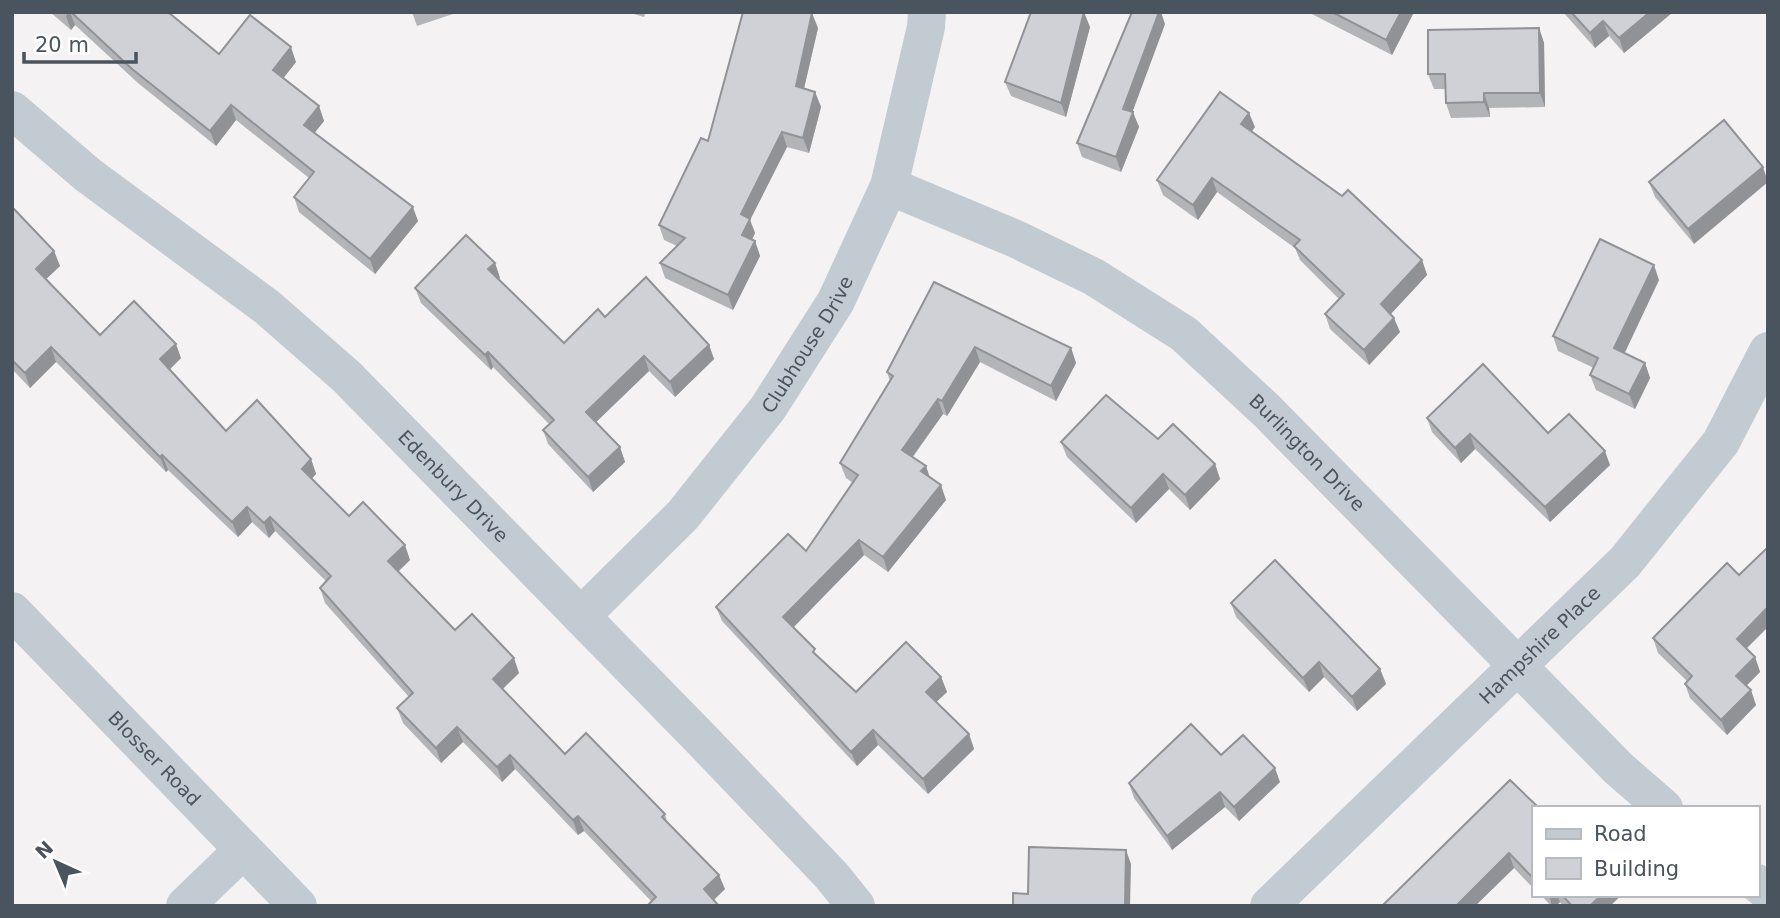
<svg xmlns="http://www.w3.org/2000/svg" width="1780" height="918" viewBox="0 0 1780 918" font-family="'DejaVu Sans',sans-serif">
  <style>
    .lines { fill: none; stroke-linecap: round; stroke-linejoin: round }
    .minor { stroke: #c3cbd2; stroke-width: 38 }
    .tertiary { stroke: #c3cbd2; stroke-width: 38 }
    .wall { fill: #b2b4b8 }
    .shaded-wall { fill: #919296 }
    .building { fill: #cfd1d6; stroke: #919296; stroke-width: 2 }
    .labels { text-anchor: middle; stroke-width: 5; stroke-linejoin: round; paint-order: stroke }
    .street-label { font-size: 19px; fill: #4a545f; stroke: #fff }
  </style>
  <rect width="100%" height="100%" fill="#f4f2f2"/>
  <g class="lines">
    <g class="minor">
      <path id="s1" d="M12 110 88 175 267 307 347 377 705 743 831 875 856 906"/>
      <path id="s2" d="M889 186 1016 239 1094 277 1184 334 1267 411 1619 769 1664 808"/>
      <path id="s3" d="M581 616 683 515 768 408 836 301 889 186 926 27 927 12"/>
      <polyline points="1757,883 1768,892"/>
      <polyline points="185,906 243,850"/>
      <path id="s4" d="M1269 906 1625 562 1721 442 1768 351"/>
    </g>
    <path class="tertiary" id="s5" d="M12 611 298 906"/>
  </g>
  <g class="wall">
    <polygon points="50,12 168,12 219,54 296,62 283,78 319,106 324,121 314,133 418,221 375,274 299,212 294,197 309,178 236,120 216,146 138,83 75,25 71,30"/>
    <polygon points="412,12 459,12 417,26"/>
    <polygon points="627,12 646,12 644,17"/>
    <polygon points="1308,12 1414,12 1392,55"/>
    <polygon points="1563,12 1673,12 1624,53 1609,36 1595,48"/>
    <polygon points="1165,24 1132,112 1139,127 1121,172 1082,157 1077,143"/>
    <polygon points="1090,27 1066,117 1011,96 1005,82"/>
    <polygon points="818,28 804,89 815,92 821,107 809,153 787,147 750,220 755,233 752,240 755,241 760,256 733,310 665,278 660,263 677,246 664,240 659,225 708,141"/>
    <polygon points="1539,28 1544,43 1545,107 1489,108 1490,117 1451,118 1446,103 1445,89 1434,89 1428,74"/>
    <polygon points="1724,120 1694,244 1655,197 1649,182"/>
    <polygon points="1255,127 1252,131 1422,260 1427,275 1391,314 1400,332 1369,365 1330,329 1325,314 1339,299 1300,260 1295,248 1217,192 1198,220 1163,195 1157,180"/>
    <polygon points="12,210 54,251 60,266 46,279 100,335 181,358 170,369 226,431 311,459 316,474 311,479 349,516 410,560 398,572 455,630 519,673 503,689 565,754 665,814 667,822 725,889 714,900 651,901 584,831 578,835 515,769 502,782 463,742 441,763 403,723 397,708 409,697 325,603 320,588 326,581 275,531 269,538 252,522 238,537 168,470 166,472 56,362 30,388 12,369"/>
    <polygon points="495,263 500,278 498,279 564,343 605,317 709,345 714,359 675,397 649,371 596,422 620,447 625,462 593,492 548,444 543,430 549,424 493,367 491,370 421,303 415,288"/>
    <polygon points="1659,280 1624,353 1645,363 1650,378 1635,409 1596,390 1590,375 1594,368 1558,351 1553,336"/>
    <polygon points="934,282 1071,348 1076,363 1056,401 980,362 947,416 943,414 913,457 926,466 929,477 946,500 888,572 864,555 793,627 818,657 856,692 941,677 947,692 936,702 969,734 974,749 928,794 878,745 857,766 722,621 716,607 806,551 853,483 846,478 840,463 890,381 887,372"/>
    <polygon points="1427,418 1548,433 1610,465 1550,522 1475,449 1461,463 1432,432"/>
    <polygon points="1158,439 1215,464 1220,479 1190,510 1169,489 1136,523 1067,457 1061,442"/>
    <polygon points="1231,603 1380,669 1386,684 1357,711 1324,677 1309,692 1236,617"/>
    <polygon points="1653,638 1747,649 1755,657 1760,672 1746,686 1756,705 1727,735 1690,698 1685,684 1687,681 1658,653"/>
    <polygon points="1221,755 1280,782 1239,821 1225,807 1172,850 1134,798 1129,783"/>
    <polygon points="1533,808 1533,888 1514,868 1475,906 1382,906"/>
    <polygon points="1541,895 1621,896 1610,906 1563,906 1560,902 1556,906 1551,906"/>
  </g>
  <g class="shaded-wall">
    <polygon points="68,12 70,12 75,25 71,30 66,16"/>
    <polygon points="1084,12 1090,27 1066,117 1061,103"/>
    <polygon points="1159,12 1161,12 1165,24 1128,124 1123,109"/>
    <polygon points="1401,12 1414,12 1392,55 1386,40"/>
    <polygon points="1650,12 1673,12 1624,53 1619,38"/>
    <polygon points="812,13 818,28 801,101 796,86"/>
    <polygon points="1603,21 1609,36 1595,48 1590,33"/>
    <polygon points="1539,28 1544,43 1545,107 1540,93"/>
    <polygon points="291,47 296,62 278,85 273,70"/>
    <polygon points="815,92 821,107 809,153 803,138"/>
    <polygon points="1484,93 1489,108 1490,117 1484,102"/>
    <polygon points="231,105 236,120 216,146 210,131"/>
    <polygon points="319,106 324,121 309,140 304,125"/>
    <polygon points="1133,112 1139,127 1121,172 1116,157"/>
    <polygon points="1249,113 1255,127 1246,139 1241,124"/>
    <polygon points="782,132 787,147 750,220 755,233 747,250 742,235 741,214"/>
    <polygon points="1763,167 1768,182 1694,244 1688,229"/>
    <polygon points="1212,178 1217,192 1198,220 1193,205"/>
    <polygon points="413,207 418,221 375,274 370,259"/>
    <polygon points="755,241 760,256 733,310 728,295"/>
    <polygon points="54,251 60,266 41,284 36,269"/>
    <polygon points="1422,260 1427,275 1386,319 1381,304"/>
    <polygon points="495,263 500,278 493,284 488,269"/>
    <polygon points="1654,265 1659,280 1620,363 1614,348"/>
    <polygon points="1394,318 1400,332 1369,365 1364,350"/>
    <polygon points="176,344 181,358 165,374 160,359"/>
    <polygon points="709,345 714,359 675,397 670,382"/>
    <polygon points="51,347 56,362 30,388 25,373"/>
    <polygon points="975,347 980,362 947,416 942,401"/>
    <polygon points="1071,348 1076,363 1056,401 1051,386"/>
    <polygon points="488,352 493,367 491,370 485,355"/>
    <polygon points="644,356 649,371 591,427 586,412"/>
    <polygon points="1645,363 1650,378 1635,409 1629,394"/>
    <polygon points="938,399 943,414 907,464 902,450"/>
    <polygon points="1470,434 1475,449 1461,463 1455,448"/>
    <polygon points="620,447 625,462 593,492 588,477"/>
    <polygon points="1605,451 1610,465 1550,522 1545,507"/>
    <polygon points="162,455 168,470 166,472 160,457"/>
    <polygon points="311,459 316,474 307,484 302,469"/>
    <polygon points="1215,464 1220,479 1190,510 1185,495"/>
    <polygon points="926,466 931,481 921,471"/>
    <polygon points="1163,474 1169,489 1136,523 1131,508"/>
    <polygon points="941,485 946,500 888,572 883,557"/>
    <polygon points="247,507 252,522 238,537 232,522"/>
    <polygon points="270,517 275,531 269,538 264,523"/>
    <polygon points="859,540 864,555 789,632 783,617"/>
    <polygon points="405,545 410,560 393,576 388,561"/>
    <polygon points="1768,607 1768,627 1742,653 1737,639"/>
    <polygon points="1755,657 1760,672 1741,691 1736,676"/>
    <polygon points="514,658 519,673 498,693 493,679"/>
    <polygon points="1319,662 1324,677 1309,692 1303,678"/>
    <polygon points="1380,669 1386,684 1357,711 1352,697"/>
    <polygon points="941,677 947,692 932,706 926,692"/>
    <polygon points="1751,690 1756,705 1727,735 1721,720"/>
    <polygon points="457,727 463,742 441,763 436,748"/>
    <polygon points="873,730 878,745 857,766 851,752"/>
    <polygon points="969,734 974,749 928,794 923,779"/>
    <polygon points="510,755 515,769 502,782 497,767"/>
    <polygon points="1275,768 1280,782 1239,821 1234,807"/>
    <polygon points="1220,792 1225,807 1172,850 1167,836"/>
    <polygon points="578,816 584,831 578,835 573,820"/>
    <polygon points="1126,850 1131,864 1130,906 1125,906"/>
    <polygon points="1509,853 1514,868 1475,906 1455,906"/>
    <polygon points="719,875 725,889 709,904 704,889"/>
    <polygon points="1549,895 1557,895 1560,902 1556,906 1552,906"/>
    <polygon points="1601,895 1621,895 1610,906 1590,906"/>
  </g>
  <g class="building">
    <polygon points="71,12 168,12 219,54 250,15 291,47 273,70 319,106 304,125 413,207 370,259 294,197 314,172 231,105 210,131 132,69"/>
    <polygon points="743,12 808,12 812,13 796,86 815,92 803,138 782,132 741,214 750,219 742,235 755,241 728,295 660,263 685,238 659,225 701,138 708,141"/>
    <polygon points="1031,12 1084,12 1061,103 1005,82"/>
    <polygon points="1132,12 1159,12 1123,109 1133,112 1116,157 1077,143"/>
    <polygon points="1332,12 1401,12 1386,40"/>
    <polygon points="1571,12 1650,12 1619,38 1603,21 1590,33"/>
    <polygon points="1539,28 1540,93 1484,93 1484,102 1446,103 1445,74 1428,74 1428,30"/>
    <polygon points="1220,92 1249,113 1241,124 1342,196 1348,190 1422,260 1381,304 1394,318 1364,350 1325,314 1344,294 1294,246 1300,240 1212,178 1193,205 1157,180"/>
    <polygon points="1724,120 1763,167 1688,229 1649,182"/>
    <polygon points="14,209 54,251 36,269 100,335 134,301 176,344 160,359 226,431 257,400 311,459 302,469 349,516 363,502 405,545 388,561 455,630 472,614 514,658 493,679 565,754 586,733 665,814 662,817 719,875 704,889 719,906 647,906 656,897 578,816 573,820 510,755 497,767 457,727 436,748 397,708 413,693 320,588 331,576 270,517 264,523 247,507 232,522 162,455 160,457 51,347 25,373 12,360 12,210"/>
    <polygon points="466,235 495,263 488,269 564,343 598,309 605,317 646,277 709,345 670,382 644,356 586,412 620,447 588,477 543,430 554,420 488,352 485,355 415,288"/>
    <polygon points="1600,239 1654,265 1614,348 1645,363 1629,394 1590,375 1598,358 1553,336"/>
    <polygon points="934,282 1071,348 1051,386 975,347 942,401 938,399 902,450 926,466 921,471 941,485 883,557 859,540 783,617 815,649 813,652 856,692 906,642 941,677 926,692 969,734 923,779 873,730 851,752 716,607 788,534 806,551 858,475 840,463 893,376 887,372"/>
    <polygon points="1483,364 1548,433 1569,414 1605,451 1545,507 1470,434 1455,448 1427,418"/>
    <polygon points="1106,395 1158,439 1173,424 1215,464 1185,495 1163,474 1131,508 1061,442"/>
    <polygon points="1768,547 1768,607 1737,639 1755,657 1736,676 1751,690 1721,720 1685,684 1692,676 1653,638 1727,563 1739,575"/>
    <polygon points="1275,560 1380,669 1352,697 1319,662 1303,678 1231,603"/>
    <polygon points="1191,724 1221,755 1243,735 1275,768 1234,807 1220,792 1167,836 1129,783"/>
    <polygon points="1510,780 1539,808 1533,808 1533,878 1509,853 1456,906 1382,906"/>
    <polygon points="1029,847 1126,850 1125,906 1013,906 1013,893 1028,894"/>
    <polygon points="1562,895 1601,895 1590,906 1572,906"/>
  </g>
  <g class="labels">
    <g class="street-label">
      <text dy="7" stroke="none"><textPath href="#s3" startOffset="355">Clubhouse Drive</textPath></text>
      <text dy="7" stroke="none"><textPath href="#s2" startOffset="502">Burlington Drive</textPath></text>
      <text dy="7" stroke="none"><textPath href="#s1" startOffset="581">Edenbury Drive</textPath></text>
      <text dy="7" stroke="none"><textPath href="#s4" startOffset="376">Hampshire Place</textPath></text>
      <text dy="7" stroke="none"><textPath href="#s5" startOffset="205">Blosser Road</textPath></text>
    </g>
  </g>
  <rect width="1780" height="918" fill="none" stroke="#4a545f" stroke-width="28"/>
  <rect x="1532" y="806" width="228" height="91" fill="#ffffff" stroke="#b7bbbf" stroke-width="2"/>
  <rect x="1546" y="829" width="35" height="10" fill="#c3cbd2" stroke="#b7bbbf" stroke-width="2"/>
  <text x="1594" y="841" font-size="21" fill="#4a545f">Road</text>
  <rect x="1546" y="858" width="35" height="21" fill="#cfd1d6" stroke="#b7bbbf" stroke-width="2"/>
  <text x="1594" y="876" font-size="21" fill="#4a545f">Building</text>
  <g transform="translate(56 862) rotate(316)" stroke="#ffffff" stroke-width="5" paint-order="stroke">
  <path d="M0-5L12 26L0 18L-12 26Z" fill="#4a545f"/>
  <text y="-10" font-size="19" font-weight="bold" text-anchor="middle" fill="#4a545f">N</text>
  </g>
  <path d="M24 52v10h112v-10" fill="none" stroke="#4a545f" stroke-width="3.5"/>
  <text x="35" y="52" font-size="21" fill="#4a545f" stroke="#ffffff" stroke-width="5" paint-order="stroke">20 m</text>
</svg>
